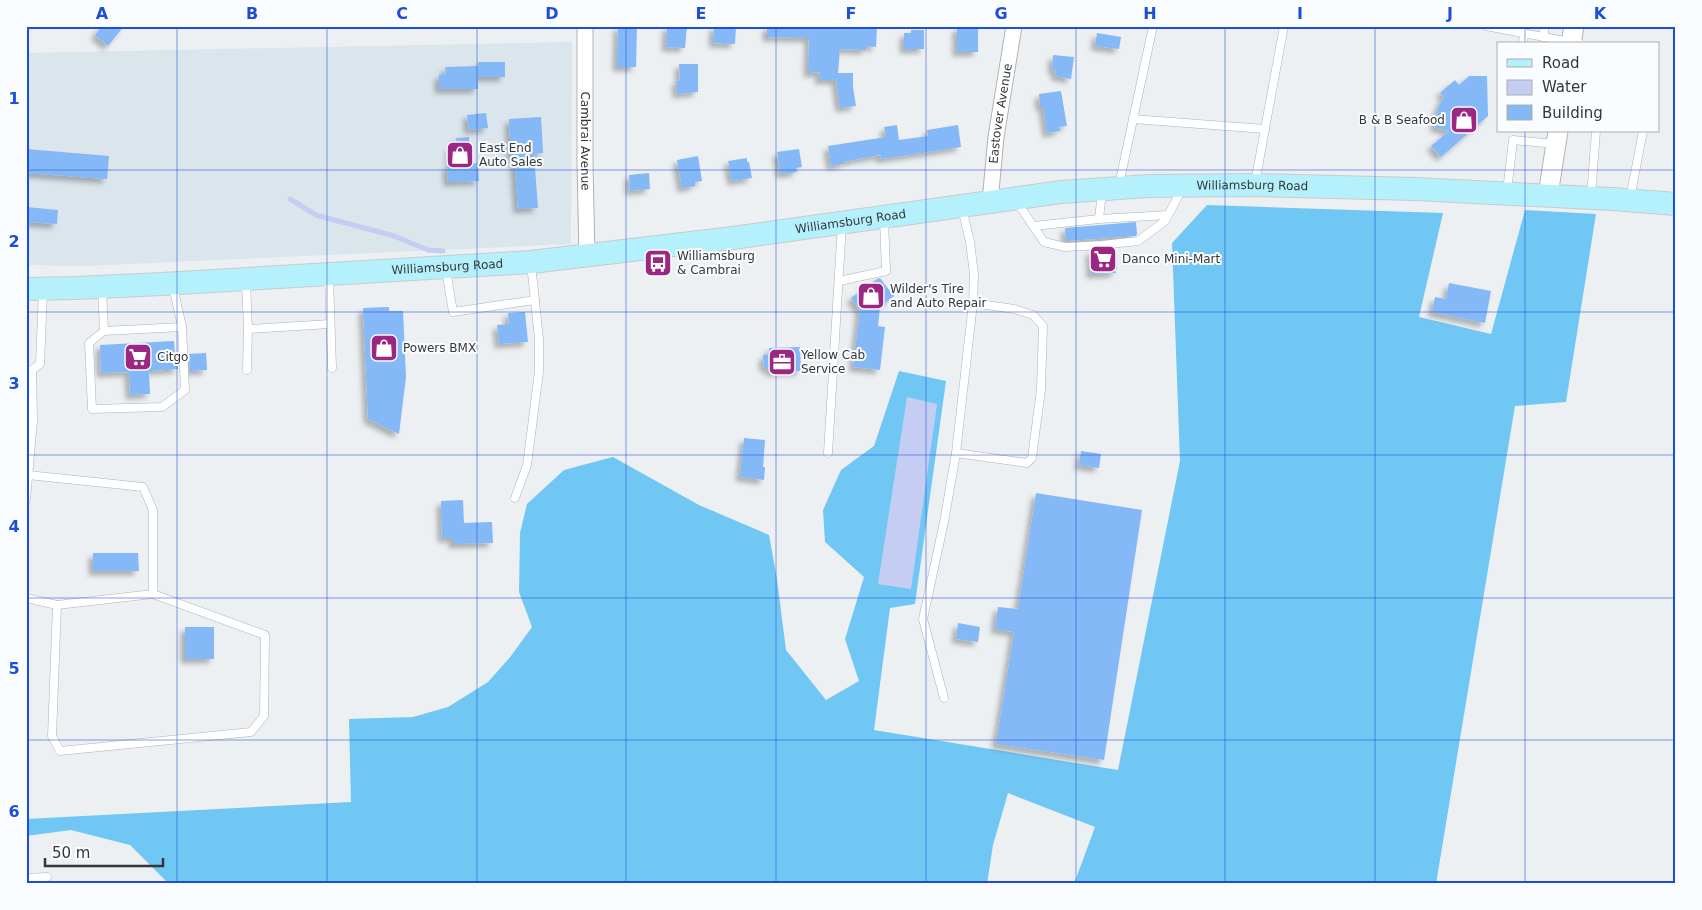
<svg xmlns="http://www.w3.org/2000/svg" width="1702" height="910" viewBox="0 0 1702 910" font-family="'DejaVu Sans',sans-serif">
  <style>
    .built { fill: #dae5ec }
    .forest { fill: #71c7f3 }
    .water { fill: #c5cef2 }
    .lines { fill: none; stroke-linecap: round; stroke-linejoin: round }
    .stream { stroke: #c5cef2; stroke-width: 5 }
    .building { fill: #85b8f6; filter: url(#shadow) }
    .service-casing { stroke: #aeb2b4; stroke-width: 9 }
    .minor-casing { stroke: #aeb2b4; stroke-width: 17 }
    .tertiary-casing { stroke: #aeb2b4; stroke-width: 21 }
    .primary-casing { stroke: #cacbcb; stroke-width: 24 }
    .service { stroke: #fff; stroke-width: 8 }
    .minor { stroke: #fff; stroke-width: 15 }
    .tertiary { stroke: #fff; stroke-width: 19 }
    .primary { stroke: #b5f1fc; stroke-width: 22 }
    .grid { fill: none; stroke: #1d4ed8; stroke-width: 1; stroke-opacity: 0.55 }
    .labels { text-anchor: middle; stroke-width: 4; stroke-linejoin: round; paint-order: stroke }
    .street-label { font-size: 12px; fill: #353637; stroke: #fafdff }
    .poi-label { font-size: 12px; fill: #353637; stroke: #fafdff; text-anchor: start }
    .neatline { fill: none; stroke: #1d4ed8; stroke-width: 2 }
    .grid-label { font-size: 16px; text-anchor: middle; font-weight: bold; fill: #1d4ed8 }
  </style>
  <defs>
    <filter id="shadow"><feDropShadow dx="-4.5" dy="4.5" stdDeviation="2.5" flood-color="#0004"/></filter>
  </defs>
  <rect width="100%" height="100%" fill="#ecf0f2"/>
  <polygon class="built" points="572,42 571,244 85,266 26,265 26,53"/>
  <polygon class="forest" points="1207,205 1443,213 1419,317 1491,334 1525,210 1596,214 1566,402 1515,406 1436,884 1074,884 1095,827 1008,793 993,845 987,884 169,884 130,845 71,830 26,836 26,819 351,802 349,719 413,717 448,707 488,682 511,656 532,627 519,592 520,533 527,504 564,470 613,457 699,505 769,535 777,579 786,650 826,700 859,681 845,639 864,577 825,542 823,510 841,470 874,446 899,371 946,381 915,604 890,608 874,730 1118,770 1180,461 1172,243"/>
  <polygon class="water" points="907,397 937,404 911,589 878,584"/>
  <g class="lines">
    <polyline class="stream" points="290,199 316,215 394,236 428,250 443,251"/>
  </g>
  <g class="building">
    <polygon points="102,26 124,26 108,46 95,35"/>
    <polygon points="618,26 637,26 636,67 617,67"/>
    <polygon points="667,26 687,26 685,48 666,47"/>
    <polygon points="714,26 736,26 735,44 713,43"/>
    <polygon points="767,26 877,27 876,47 867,46 866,50 840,49 838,73 853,73 853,87 856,106 840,108 836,80 819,80 820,72 808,73 809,38 767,37"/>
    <rect x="957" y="27" width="21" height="25"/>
    <polygon points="911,30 924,30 924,49 904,49 904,33 911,33"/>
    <polygon points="1097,33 1121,37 1119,49 1095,46"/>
    <polygon points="1053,55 1074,57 1071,79 1055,76 1056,70 1052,69"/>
    <rect x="478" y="62" width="27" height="15"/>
    <polygon points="679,64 698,64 698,92 677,94 676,81 680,80"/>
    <polygon points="478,66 478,89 439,89 439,75 446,74 445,67"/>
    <polygon points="1469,76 1487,76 1488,116 1441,157 1431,146 1449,131 1434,127 1439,105 1444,97 1440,93 1455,80 1459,85"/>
    <polygon points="1061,91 1067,126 1059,127 1060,131 1047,133 1043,106 1040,106 1039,94"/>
    <polygon points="486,113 488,128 469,130 467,115"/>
    <polygon points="541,117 543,153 534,154 538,208 518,209 514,156 511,156 509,119"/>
    <polygon points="897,125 899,140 928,136 927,130 958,125 961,147 881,159 880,155 843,162 843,164 831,166 828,146 886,137 884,127"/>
    <polygon points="469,137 470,164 478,163 479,181 448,182 447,165 451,165 450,147 457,147 456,138"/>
    <polygon points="26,149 109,156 107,179 26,173"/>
    <polygon points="799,149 802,167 796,168 797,172 781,174 777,152"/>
    <polygon points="698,156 702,181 695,182 695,186 682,188 677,160"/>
    <polygon points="747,158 747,162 749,162 752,178 732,181 728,161"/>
    <polygon points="649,173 650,189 630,191 629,175"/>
    <polygon points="26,207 58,210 57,224 26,222"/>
    <polygon points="1136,222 1137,234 1136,236 1066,241 1065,228"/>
    <polygon points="1116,249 1117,269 1115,270 1116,273 1091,274 1090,251"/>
    <polygon points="880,278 894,296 880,307 878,326 885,327 880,370 853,367 860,310 851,298 877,279"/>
    <polygon points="1449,283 1491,291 1485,323 1432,312 1435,297 1446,299"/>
    <polygon points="389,307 389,311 403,311 406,377 399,434 368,419 363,308"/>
    <polygon points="525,312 528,342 499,344 497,325 509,324 508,313"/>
    <polygon points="174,341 175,355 178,355 178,369 149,371 150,394 130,395 129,372 101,373 100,345"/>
    <polygon points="800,347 801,371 770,372 770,368 764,368 763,355 769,355 769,348"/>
    <polygon points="206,353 207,370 190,371 189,354"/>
    <polygon points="744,438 765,440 763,467 765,467 764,480 740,477"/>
    <polygon points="1081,451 1101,454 1099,468 1079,465"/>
    <polygon points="1036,493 1142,510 1104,760 996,744 1014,632 995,629 998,607 1018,609"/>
    <polygon points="463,500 464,523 492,522 493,543 453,544 453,538 442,538 441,501"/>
    <polygon points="93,553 138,553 139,571 93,571"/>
    <polygon points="958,623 980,627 978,642 956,639"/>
    <rect x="185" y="627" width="29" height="32"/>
  </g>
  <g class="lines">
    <g class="service-casing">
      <g id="service">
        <polyline points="1486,26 1581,44"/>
        <polyline points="1543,37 1545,26"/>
        <polyline points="1523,44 1524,33"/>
        <polyline points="1133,119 1265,129"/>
        <polyline points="1255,183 1284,26"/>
        <polyline points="1119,185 1153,26"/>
        <polyline points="1507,191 1513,140 1555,144"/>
        <polyline points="1591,196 1596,131"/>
        <polyline points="1630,199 1643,131"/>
        <polyline points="1017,202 1044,242 1065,247 1102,245 1138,241 1165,221 1182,189"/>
        <polyline points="1099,219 1102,191"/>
        <polyline points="1034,226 1099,219 1168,215"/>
        <polyline points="446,270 453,312 535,300"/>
        <polyline points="329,276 332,368"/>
        <polyline points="246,281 248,329 247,370"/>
        <polyline points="839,281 886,271 884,219"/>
        <polyline points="102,289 104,331 89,343 92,409 162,407 185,390 182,327 173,286"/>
        <polyline points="248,329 330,324"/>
        <polyline points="104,331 182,327"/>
        <polyline points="26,371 32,370 40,364 43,290"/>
        <polyline points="828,453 842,224"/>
        <polyline points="956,453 1027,463 1032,458 1041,389 1043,326 1033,315 1014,309 973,303"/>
        <polyline points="515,498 527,465 539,372 539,339 531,264"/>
        <polyline points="26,500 33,420 32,370"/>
        <polyline points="26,598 57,605 52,736 60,751 251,732 264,716 265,635 153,594 153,510 143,487 28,475"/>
        <polyline points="57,605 153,594"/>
        <polyline points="944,698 923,619 944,522 956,453 973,303 974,274 970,242 962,208"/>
        <polyline points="26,878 47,877"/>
      </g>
    </g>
    <g class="minor-casing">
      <g id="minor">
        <path id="s1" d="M585 26V164L587 256"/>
        <path id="s2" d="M990 202 996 137 1014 26"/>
      </g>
    </g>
    <g class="tertiary-casing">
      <g id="tertiary">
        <polyline points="1571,44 1574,26"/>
        <polyline points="1548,195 1558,131"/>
      </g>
    </g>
    <g class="primary-casing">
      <g id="primary">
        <path id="s3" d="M26 289 76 288 162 284 531 262 733 238 1061 192 1149 186 1255 185 1416 189 1612 199 1676 204"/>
      </g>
    </g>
    <use href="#service" class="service"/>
    <use href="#minor" class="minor"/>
    <use href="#tertiary" class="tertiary"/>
    <use href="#primary" class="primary"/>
  </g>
  <path class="grid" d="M177 26V884M327 26V884M477 26V884M626 26V884M776 26V884M926 26V884M1076 26V884M1225 26V884M1375 26V884M1525 26V44M1525 131V884M26 170H1676M26 312H1676M26 455H1676M26 598H1676M26 740H1676"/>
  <defs>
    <g id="shop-square" transform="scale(1.4375)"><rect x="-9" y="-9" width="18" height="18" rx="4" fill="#9b2783" stroke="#fafdff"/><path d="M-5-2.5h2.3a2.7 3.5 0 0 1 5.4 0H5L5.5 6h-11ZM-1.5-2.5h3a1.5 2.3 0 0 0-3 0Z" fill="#fff"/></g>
    <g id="supermarket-square" transform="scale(1.4375)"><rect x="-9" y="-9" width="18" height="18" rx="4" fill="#9b2783" stroke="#fafdff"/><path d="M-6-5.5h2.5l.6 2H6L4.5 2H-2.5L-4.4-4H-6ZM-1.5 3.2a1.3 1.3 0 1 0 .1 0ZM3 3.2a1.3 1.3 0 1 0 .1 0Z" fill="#fff"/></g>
    <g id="bus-square" transform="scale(1.4375)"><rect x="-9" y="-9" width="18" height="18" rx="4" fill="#9b2783" stroke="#fafdff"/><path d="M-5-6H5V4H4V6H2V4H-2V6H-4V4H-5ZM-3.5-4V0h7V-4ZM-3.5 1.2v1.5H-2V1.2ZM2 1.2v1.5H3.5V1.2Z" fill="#fff"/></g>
    <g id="office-square" transform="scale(1.4375)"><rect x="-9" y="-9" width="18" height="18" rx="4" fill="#9b2783" stroke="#fafdff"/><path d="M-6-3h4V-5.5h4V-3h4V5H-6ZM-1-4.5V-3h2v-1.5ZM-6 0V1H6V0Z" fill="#fff"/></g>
  </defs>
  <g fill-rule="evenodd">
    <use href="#shop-square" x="1464" y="120"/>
    <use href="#shop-square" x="460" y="155"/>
    <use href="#supermarket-square" x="1103" y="259"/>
    <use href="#bus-square" x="658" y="263"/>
    <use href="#shop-square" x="871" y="296"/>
    <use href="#shop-square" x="384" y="348"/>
    <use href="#supermarket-square" x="138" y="357"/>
    <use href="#office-square" x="782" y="362"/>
  </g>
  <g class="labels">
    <g class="street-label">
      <text dy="4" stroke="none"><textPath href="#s2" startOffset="89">Eastover Avenue</textPath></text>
      <text dy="4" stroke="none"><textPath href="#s1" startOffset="115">Cambrai Avenue</textPath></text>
      <text dy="4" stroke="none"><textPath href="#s3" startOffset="1232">Williamsburg Road</textPath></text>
      <text dy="4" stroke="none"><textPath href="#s3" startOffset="828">Williamsburg Road</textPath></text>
      <text dy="4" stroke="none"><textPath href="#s3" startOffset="422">Williamsburg Road</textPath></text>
    </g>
    <g class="poi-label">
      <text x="1445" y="124" text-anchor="end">B &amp; B Seafood</text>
      <text x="479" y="152">East End<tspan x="479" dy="14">Auto Sales</tspan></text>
      <text x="677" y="260">Williamsburg<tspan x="677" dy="14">&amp; Cambrai</tspan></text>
      <text x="1122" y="263">Danco Mini-Mart</text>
      <text x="890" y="293">Wilder's Tire<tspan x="890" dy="14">and Auto Repair</tspan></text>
      <text x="403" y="352">Powers BMX</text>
      <text x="801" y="359">Yellow Cab<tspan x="801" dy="14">Service</tspan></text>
      <text x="157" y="361">Citgo</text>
    </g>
  </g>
  <rect width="1702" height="910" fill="none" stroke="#fafdff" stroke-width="55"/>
  <rect x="1497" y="42" width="162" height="90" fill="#fafdff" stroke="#abadaf"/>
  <rect x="1507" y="59" width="25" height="8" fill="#b5f1fc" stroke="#abadaf"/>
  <text x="1542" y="68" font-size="15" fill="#353637">Road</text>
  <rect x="1507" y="80" width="25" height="15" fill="#c5cef2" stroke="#abadaf"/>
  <text x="1542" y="92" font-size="15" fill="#353637">Water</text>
  <rect x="1507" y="105" width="25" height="15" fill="#85b8f6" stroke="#abadaf"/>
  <text x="1542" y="118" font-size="15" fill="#353637">Building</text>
  <path d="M45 858v8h118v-8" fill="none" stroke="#353637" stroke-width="2.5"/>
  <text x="52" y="858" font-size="15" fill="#353637" stroke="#fafdff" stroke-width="4" paint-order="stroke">50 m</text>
  <rect x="28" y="28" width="1646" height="854" class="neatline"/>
  <g class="grid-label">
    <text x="102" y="19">A</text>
    <text x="252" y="19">B</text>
    <text x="402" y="19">C</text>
    <text x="552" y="19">D</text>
    <text x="701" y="19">E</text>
    <text x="851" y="19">F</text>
    <text x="1001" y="19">G</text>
    <text x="1150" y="19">H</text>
    <text x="1300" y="19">I</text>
    <text x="1450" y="19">J</text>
    <text x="1600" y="19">K</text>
    <text x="14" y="104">1</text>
    <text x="14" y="247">2</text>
    <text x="14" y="389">3</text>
    <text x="14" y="532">4</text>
    <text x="14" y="674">5</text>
    <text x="14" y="817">6</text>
  </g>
</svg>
